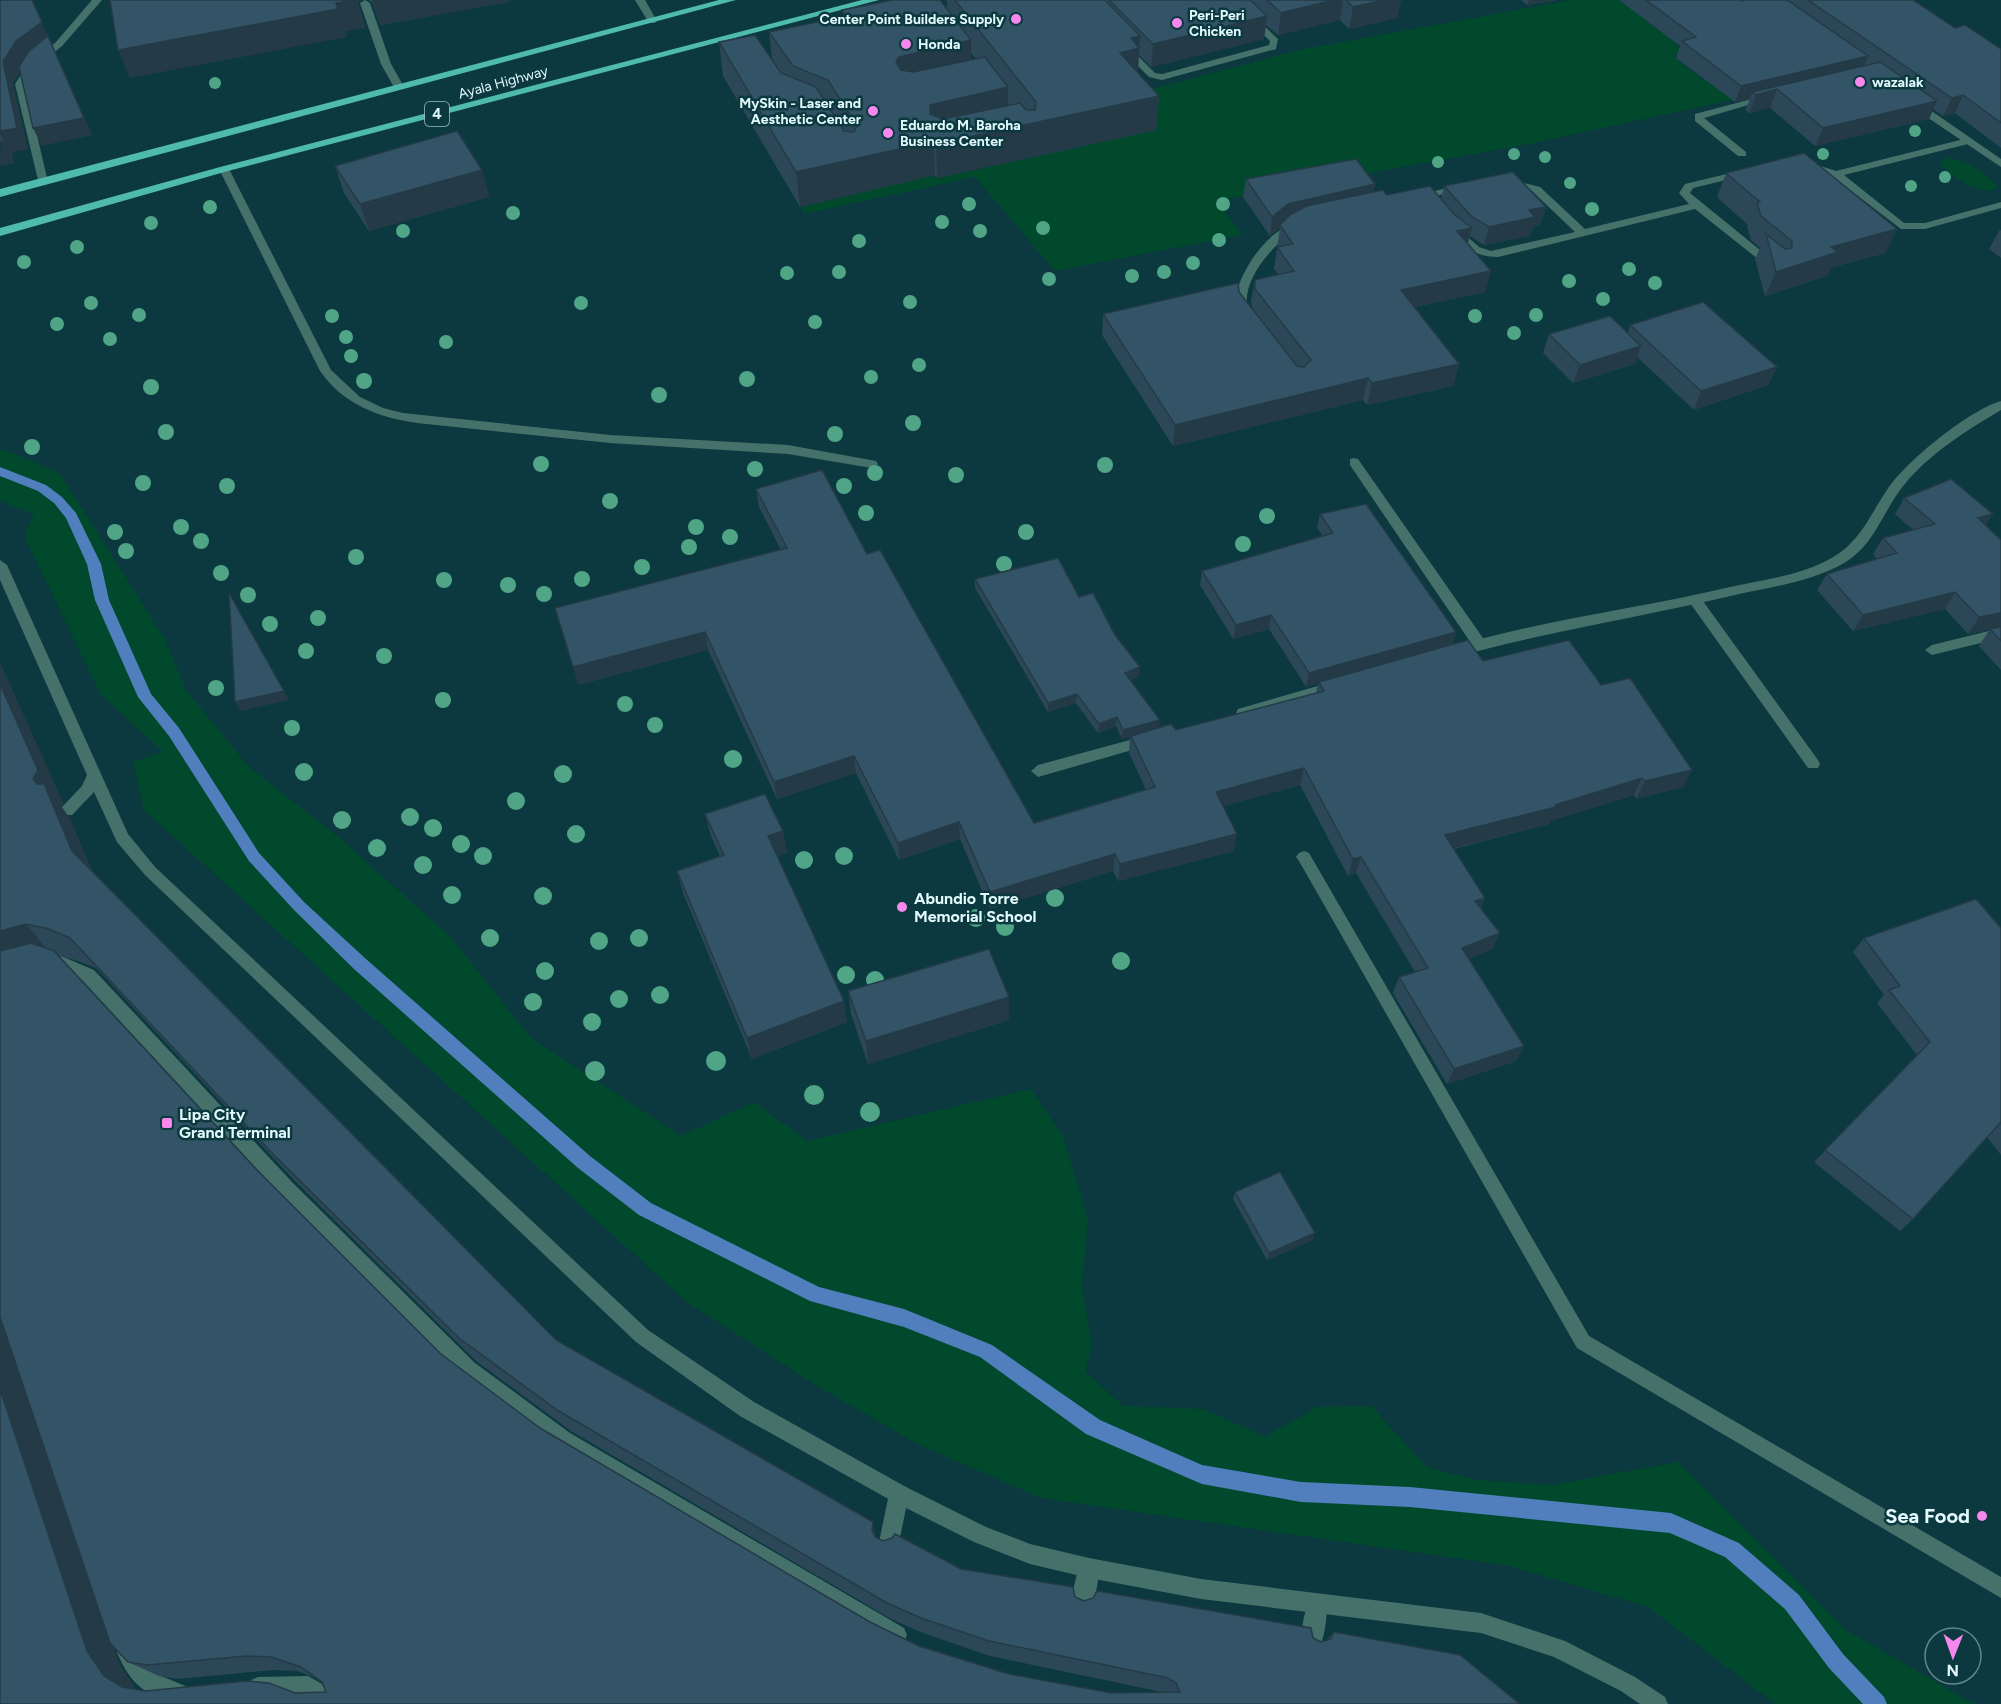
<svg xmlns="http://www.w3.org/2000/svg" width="2001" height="1704" viewBox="0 0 2001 1704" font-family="Figtree,sans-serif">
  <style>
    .green { fill: #01492d; fill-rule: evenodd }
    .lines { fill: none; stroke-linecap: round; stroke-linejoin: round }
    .stream { fill: #517ebd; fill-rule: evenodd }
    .service { fill: #46716b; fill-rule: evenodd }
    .minor { fill: #46716b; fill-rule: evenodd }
    .tertiary { fill: #46716b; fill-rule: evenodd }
    .trunk { fill: #4ebbac; fill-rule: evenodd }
    .tree { fill: #4fa586 }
    .wall { fill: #2c4858; fill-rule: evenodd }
    .shaded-wall { fill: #243b47 }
    .building { fill: #335466; stroke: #243b47; stroke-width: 1.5 }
    .poi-dot { fill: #f688ed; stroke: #0b393f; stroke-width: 2 }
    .labels { text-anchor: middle; stroke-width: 5; stroke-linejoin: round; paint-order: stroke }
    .far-poi-label { font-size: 14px; font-weight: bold; fill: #e3fafd; stroke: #0b393f; text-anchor: start }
    .far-street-label { font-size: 14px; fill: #e3fafd; stroke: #0b393f }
    .shield { fill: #0b393f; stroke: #a2c0c4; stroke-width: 1.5 }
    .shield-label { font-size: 15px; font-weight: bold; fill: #e3fafd }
    .poi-label { font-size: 16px; font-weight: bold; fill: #e3fafd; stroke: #0b393f; text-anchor: start }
    .near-poi-label { font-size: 20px; font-weight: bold; fill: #e3fafd; stroke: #0b393f; text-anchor: end }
  </style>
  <rect width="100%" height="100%" fill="#0b393f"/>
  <g class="green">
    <path d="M1571 0H1738L1845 75 1534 143 1216 201 1243 235 1055 271 975 177 804 214 800 207 935 175 938 178 1156 130 1145 91 1299 50ZM1681 43 1774 60 1702 79 1673 56 1685 53 1676 45Z"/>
    <path d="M1949 158C1963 159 1991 176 1998 188 1981 198 1951 175 1939 163Z"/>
    <polygon points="0,450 11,452 60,474 166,641 186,690 248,766 337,836 451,937 531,1038 681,1136 754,1102 807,1141 1031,1089 1063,1136 1088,1219 1082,1286 1092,1345 1085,1371 1123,1406 1204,1409 1265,1437 1317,1407 1371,1406 1427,1467 1476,1480 1551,1485 1678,1462 1846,1630 1974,1704 1775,1704 1648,1607 1510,1566 1041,1498 917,1444 814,1384 687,1302 144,810 133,762 163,751 101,695 24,536 34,514 0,501"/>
  </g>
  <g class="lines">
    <polygon class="stream" points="0,467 46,485 62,497 76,513 101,564 109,600 151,694 179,728 259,853 304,902 366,959 590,1156 651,1203 819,1287 904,1309 992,1345 1100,1420 1202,1465 1301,1482 1410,1487 1671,1513 1739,1543 1799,1595 1843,1654 1884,1697 1887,1704 1863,1704 1829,1668 1785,1609 1725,1557 1670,1533 1410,1507 1301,1502 1202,1484 1086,1434 980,1357 904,1327 810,1301 639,1215 578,1168 354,969 294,910 249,861 169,736 138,697 95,600 87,564 66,518 54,503 38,491 0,476"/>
    <g class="service">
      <polygon points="92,0 102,0 62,46 35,68 25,84 48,182 39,184 15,84 28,64 56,42"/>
      <polygon points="365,0 370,3 391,64 404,87 403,89 395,89 381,64 360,3"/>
      <polygon points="635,0 645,0 657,21 655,23 649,23"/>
      <polygon points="1227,0 1237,0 1278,39 1276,49 1162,80 1149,77 1120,48 1128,46 1155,73 1162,74 1269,45 1270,41"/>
      <polygon points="1763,96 1772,98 1704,118 1746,152 1746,156 1738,156 1695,121 1695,114"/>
      <polygon points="1968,138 1972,139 1972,143 1844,175 1904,223 1925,223 2001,202 2001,208 1925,229 1901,229 1832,176 1797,163 1802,160 1836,171"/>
      <path d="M220 167 229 169 331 370 360 397 383 408 403 413 610 435 788 445 876 461 878 464 872 468 788 454 610 443 417 423C378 417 344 405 320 371L219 169Z"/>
      <path d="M1743 170 1748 173 1747 175 1693 188 1690 193 1776 263V267H1768L1695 209 1498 257C1478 257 1464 249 1452 233L1461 231 1479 247 1491 251 1575 232 1532 191 1503 184 1502 182 1507 179 1540 187 1585 229 1689 204 1679 193 1685 184Z"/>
      <polygon points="1463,184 1468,187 1467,189 1416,200 1411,197"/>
      <path d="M1296 223 1301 226 1300 228C1276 239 1235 286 1250 313L1248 316H1240L1234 300C1241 271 1265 231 1296 223Z"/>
      <polygon points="1354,458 1358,459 1485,641 1487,645 1485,649 1475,649 1350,465 1350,459"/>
      <polygon points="1695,595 1700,597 1818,760 1820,764 1818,768 1808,768 1690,603 1688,600 1690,597"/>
      <polygon points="1304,851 1309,853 1589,1336 2001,1577 2001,1598 1577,1348 1299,861 1296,857 1299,853"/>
      <polygon points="49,956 61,956 94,970 292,1182 475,1363 570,1433 904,1628 907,1635 904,1642 897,1645 890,1642 556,1447 461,1375 280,1194 82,980 60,970 43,968 41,963 43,958"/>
      <polygon points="899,1484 906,1487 909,1494 898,1547 895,1554 888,1557 881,1554 878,1547 889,1494 892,1487"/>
      <path d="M1089 1558 1096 1561C1102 1574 1095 1599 1089 1612L1082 1615 1075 1612C1069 1599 1076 1574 1082 1561Z"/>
      <path d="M1317 1595 1324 1598C1330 1612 1324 1638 1318 1652L1311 1655 1304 1652C1298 1638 1304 1612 1310 1598Z"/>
      <path d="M124 1635 131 1638C147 1676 154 1672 188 1687L191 1694 188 1701C180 1704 174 1703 165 1700 135 1690 125 1673 114 1645L117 1638Z"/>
      <polygon points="308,1676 345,1697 348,1704 319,1704 306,1696 258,1697 251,1694 248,1687 251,1680 258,1677"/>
    </g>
    <g class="minor">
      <path d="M2001 401V410C1966 431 1930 453 1904 485 1882 512 1875 545 1844 563 1811 582 1771 587 1735 595 1641 617 1547 632 1454 657L1447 652 1449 648C1541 620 1637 609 1730 587 1762 580 1797 576 1826 561 1859 545 1868 518 1887 490 1905 462 1969 410 2001 401Z"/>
      <polygon points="0,560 7,565 128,834 155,867 648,1330 754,1402 906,1487 986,1527 1030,1544 1089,1558 1201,1579 1481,1613 1565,1641 1635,1677 1665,1697 1668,1704 1640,1704 1621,1691 1554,1657 1481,1633 1201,1599 1089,1578 1030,1564 974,1542 892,1501 740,1416 636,1342 145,875 117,842 94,792 72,815 62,815 60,811 62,807 82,786 87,775 0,580"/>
      <polygon points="2001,628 2001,638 1932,655 1925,650 1932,645"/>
      <polygon points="1335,681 1340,682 1342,686 1340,690 1243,718 1236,713 1238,709"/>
      <polygon points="1148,735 1153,736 1155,740 1153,744 1038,777 1031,771 1038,765"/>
    </g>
    <polygon class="tertiary" points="1912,103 1920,103 2001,159 2001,167 1912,107"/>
    <g class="trunk">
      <polygon points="719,0 736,0 0,197 0,189"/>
      <polygon points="862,0 879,0 228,171 0,236 0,228 220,167"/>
    </g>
  </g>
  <g class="tree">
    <circle cx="215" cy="83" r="6"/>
    <circle cx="1915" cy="131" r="6"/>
    <circle cx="1514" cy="154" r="6"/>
    <circle cx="1823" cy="154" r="6"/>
    <circle cx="1545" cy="157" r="6"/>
    <circle cx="1438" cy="162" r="6"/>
    <circle cx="1945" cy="177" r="6"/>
    <circle cx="1570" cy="183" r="6"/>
    <circle cx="1911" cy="186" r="6"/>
    <circle cx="969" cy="204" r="7"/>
    <circle cx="1223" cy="204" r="7"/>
    <circle cx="210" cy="207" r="7"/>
    <circle cx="1592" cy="209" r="7"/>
    <circle cx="513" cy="213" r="7"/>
    <circle cx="942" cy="222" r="7"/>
    <circle cx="151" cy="223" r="7"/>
    <circle cx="1043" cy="228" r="7"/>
    <circle cx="403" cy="231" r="7"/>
    <circle cx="980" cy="231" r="7"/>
    <circle cx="1219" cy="240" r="7"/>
    <circle cx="859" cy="241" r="7"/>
    <circle cx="77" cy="247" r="7"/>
    <circle cx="24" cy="262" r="7"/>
    <circle cx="1193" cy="263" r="7"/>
    <circle cx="1629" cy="269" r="7"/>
    <circle cx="839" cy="272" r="7"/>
    <circle cx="1164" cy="272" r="7"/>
    <circle cx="787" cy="273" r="7"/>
    <circle cx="1132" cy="276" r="7"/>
    <circle cx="1049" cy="279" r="7"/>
    <circle cx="1569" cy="281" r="7"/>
    <circle cx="1655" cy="283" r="7"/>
    <circle cx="1603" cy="299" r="7"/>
    <circle cx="910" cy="302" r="7"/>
    <circle cx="91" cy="303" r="7"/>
    <circle cx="581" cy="303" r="7"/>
    <circle cx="139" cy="315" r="7"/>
    <circle cx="1536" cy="315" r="7"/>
    <circle cx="332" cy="316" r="7"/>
    <circle cx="1475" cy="316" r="7"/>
    <circle cx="815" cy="322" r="7"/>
    <circle cx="57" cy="324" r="7"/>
    <circle cx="1514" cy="333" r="7"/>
    <circle cx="346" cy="337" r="7"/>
    <circle cx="110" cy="339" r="7"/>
    <circle cx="446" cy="342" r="7"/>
    <circle cx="351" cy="356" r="7"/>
    <circle cx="919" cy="365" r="7"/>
    <circle cx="871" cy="377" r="7"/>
    <circle cx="747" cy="379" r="8"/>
    <circle cx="364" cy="381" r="8"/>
    <circle cx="151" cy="387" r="8"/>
    <circle cx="659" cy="395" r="8"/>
    <circle cx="913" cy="423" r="8"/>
    <circle cx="166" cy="432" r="8"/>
    <circle cx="835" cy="434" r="8"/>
    <circle cx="32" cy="447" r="8"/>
    <circle cx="541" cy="464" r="8"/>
    <circle cx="1105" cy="465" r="8"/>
    <circle cx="755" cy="469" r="8"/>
    <circle cx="875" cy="473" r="8"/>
    <circle cx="956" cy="475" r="8"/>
    <circle cx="143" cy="483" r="8"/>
    <circle cx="227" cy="486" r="8"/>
    <circle cx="844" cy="486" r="8"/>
    <circle cx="610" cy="501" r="8"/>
    <circle cx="866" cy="513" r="8"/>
    <circle cx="1267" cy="516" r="8"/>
    <circle cx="181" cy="527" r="8"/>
    <circle cx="696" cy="527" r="8"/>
    <circle cx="115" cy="532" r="8"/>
    <circle cx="1026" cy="532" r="8"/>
    <circle cx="730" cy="537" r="8"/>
    <circle cx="201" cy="541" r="8"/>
    <circle cx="1243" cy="544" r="8"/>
    <circle cx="689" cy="547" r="8"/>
    <circle cx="126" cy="551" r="8"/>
    <circle cx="356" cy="557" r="8"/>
    <circle cx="1004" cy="564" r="8"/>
    <circle cx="642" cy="567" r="8"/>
    <circle cx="221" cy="573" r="8"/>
    <circle cx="582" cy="579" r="8"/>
    <circle cx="444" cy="580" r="8"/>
    <circle cx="508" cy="585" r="8"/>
    <circle cx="544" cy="594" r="8"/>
    <circle cx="248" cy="595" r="8"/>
    <circle cx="318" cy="618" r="8"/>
    <circle cx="270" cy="624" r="8"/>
    <circle cx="306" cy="651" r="8"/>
    <circle cx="384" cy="656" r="8"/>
    <circle cx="216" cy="688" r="8"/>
    <circle cx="443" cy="700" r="8"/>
    <circle cx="625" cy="704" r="8"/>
    <circle cx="655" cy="725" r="8"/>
    <circle cx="292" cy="728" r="8"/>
    <circle cx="733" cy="759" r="9"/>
    <circle cx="304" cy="772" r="9"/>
    <circle cx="563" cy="774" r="9"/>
    <circle cx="516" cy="801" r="9"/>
    <circle cx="410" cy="817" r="9"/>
    <circle cx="342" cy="820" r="9"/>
    <circle cx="433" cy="828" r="9"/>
    <circle cx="576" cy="834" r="9"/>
    <circle cx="461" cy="844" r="9"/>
    <circle cx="377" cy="848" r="9"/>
    <circle cx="483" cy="856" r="9"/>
    <circle cx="844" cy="856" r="9"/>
    <circle cx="804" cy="860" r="9"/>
    <circle cx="423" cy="865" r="9"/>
    <circle cx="452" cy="895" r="9"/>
    <circle cx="543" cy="896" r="9"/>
    <circle cx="1055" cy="898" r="9"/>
    <circle cx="976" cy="918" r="9"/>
    <circle cx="1005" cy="927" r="9"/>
    <circle cx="490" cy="938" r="9"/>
    <circle cx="639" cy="938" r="9"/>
    <circle cx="599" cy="941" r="9"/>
    <circle cx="1121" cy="961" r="9"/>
    <circle cx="545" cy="971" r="9"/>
    <circle cx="846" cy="975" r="9"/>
    <circle cx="875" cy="980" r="9"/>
    <circle cx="660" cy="995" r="9"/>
    <circle cx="619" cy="999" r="9"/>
    <circle cx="533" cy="1002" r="9"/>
    <circle cx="592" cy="1022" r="9"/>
    <circle cx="716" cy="1061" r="10"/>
    <circle cx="595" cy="1071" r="10"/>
    <circle cx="814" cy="1095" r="10"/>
    <circle cx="870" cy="1112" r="10"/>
  </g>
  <g class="wall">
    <polygon points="368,0 509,0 509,2 380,25 372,2"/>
    <path d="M947 0H1401L1397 18 1349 29 1340 20 1278 35 1266 25 1264 39 1151 67 1139 55 1138 72 1159 96 1156 130 937 178 935 175 800 207 723 76 719 42 772 60 769 32 843 16 842 10 947 9ZM971 53 976 59 971 60Z"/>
    <polygon points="1521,0 1557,0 1527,5"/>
    <polygon points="1619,0 1740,0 1742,1 1745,0 1913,0 1955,28 2001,49 2001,148 1955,113 1943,116 1933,109 1929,119 1815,146 1770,108 1749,113 1745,110 1750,99 1735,102 1676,58 1680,46"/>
    <polygon points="335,166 482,170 489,197 369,231 344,193"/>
    <polygon points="1726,173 1897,229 1885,253 1830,268 1827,276 1765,296 1755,259 1760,248 1751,240 1747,227 1748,225 1717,197"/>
    <polygon points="1246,179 1375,184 1373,192 1387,195 1441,199 1444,186 1546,207 1540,225 1533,227 1530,236 1484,245 1470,236 1468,243 1485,292 1415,307 1459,364 1453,386 1367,405 1363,400 1173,446 1102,335 1103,314 1239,292 1252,308 1251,301 1255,280 1278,274 1274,269 1280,228 1270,236 1243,197"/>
    <polygon points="2001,230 2001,258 1989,249 1999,231"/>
    <polygon points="1630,325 1777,367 1768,385 1694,410 1637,357 1635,364 1573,383 1543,353 1549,334 1628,333"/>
    <polygon points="756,489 867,554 1034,823 1146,790 1129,753 1130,737 1122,739 1116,726 1098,733 1076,703 1048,712 975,588 975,579 1079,597 1139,676 1130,680 1159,728 1176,730 1316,693 1318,683 1306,687 1269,629 1233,639 1200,585 1202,571 1323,536 1317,528 1320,514 1456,632 1452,644 1483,661 1601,685 1683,787 1636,799 1634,795 1550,821 1549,824 1454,849 1485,898 1481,908 1493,949 1469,959 1524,1046 1516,1061 1447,1084 1393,993 1399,977 1415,972 1356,873 1348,876 1300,785 1223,806 1234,851 1118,881 1113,871 990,909 960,839 899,860 856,773 777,799 708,650 578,685 781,550 759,507"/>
    <polygon points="1904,498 1986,526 2001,627 1968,634 1945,609 1853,631 1817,590 1827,574 1877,559 1873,554 1883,538 1913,530 1895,514"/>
    <polygon points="2001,627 2001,670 1979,646 1990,629"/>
    <path d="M0 663 63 803 61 806 69 817 92 871 556 1340 883 1541 961 1569 1075 1597 1084 1601 1313 1638 1321 1642 1327 1640 1334 1632 1520 1704H0ZM59 956 75 960 96 968 294 1180 476 1361 571 1431 891 1619 923 1633 990 1656 1162 1692 1111 1693 1009 1674 919 1646 870 1622 540 1428 441 1354 256 1169ZM113 1646 128 1662 159 1676 177 1679 273 1670 297 1671 316 1678 322 1682 326 1692 295 1693 146 1691 136 1689 120 1666Z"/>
    <polygon points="705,814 783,831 787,853 777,856 844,1001 847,1022 752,1059 683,893 677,871 720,856 711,836"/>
    <polygon points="2001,928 2001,1155 1987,1137 1913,1219 1900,1231 1814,1162 1917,1055 1877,1003 1884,995 1853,952 1864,938"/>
    <polygon points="848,991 1009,1020 868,1064 851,1014"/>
    <polygon points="1235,1192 1313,1240 1267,1260 1233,1199"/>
  </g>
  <g class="shaded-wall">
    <polygon points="32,0 92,135 42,146 33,128 27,62 13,83 28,149 12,152 14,163 0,166 3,62"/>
    <polygon points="354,0 362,0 358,3 366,28 346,31 347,37 130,78 118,50"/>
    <polygon points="372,0 509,0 509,2 380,25"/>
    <polygon points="1333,0 1343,0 1340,20 1278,35 1281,13"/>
    <polygon points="1383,0 1401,0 1397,18 1349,29 1353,7"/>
    <polygon points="1529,0 1557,0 1527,5"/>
    <polygon points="1267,16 1264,39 1151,67 1153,44"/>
    <polygon points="1140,36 1137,82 1120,53 1131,38"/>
    <polygon points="971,40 971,74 898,96 896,62 899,57"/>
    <polygon points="1868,56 1861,72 1777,89 1770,108 1749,113 1756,95 1752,92 1750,99 1735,102 1741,86"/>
    <polygon points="1008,87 1008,122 934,141 935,175 800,207 796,172 930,114 930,105"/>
    <polygon points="1963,95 1955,113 1943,116 1952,98"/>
    <polygon points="1159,96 1156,130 937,178 936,144"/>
    <polygon points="1937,101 1929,119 1815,146 1823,128"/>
    <polygon points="482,170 489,197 369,231 360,204"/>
    <polygon points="1375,184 1371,202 1280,225 1280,228 1270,236 1272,217 1288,204"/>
    <polygon points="1546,207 1540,225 1533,227 1530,236 1484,245 1489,227 1529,210"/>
    <polygon points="1472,228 1466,249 1457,231"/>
    <polygon points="1897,229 1885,253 1830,268 1827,276 1765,296 1776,272 1831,247"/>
    <polygon points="1491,271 1485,292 1396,311 1401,290"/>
    <polygon points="1641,346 1635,364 1573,383 1580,365"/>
    <polygon points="1459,364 1453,386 1367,405 1372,383"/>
    <polygon points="1777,367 1768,385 1694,410 1701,391"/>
    <polygon points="1368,378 1363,400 1173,446 1175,425"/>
    <polygon points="1993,514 1983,531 1978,518"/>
    <polygon points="1955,592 1945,609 1853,631 1863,615"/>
    <polygon points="2001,613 2001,627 1968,634 1979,617"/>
    <polygon points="1271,615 1269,629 1233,639 1236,625"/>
    <polygon points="705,632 708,650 578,685 573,667"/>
    <polygon points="1456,632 1452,646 1306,687 1309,673"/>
    <polygon points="0,663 63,803 61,806 69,817 97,883 72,851 33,779 0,684"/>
    <polygon points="1140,667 1139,676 1124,682 1125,673"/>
    <polygon points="284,691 289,700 240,711 235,702"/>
    <polygon points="1077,694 1076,703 1048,712 1048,703"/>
    <polygon points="1117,717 1116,726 1098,733 1099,724"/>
    <polygon points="1160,720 1159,728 1122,739 1123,730"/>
    <polygon points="854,756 856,773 777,799 774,782"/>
    <polygon points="1304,768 1300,785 1213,809 1216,792"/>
    <polygon points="1692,770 1683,787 1636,799 1645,781"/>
    <polygon points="1642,778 1634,795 1550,821 1549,824 1439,852 1445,835 1555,805"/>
    <polygon points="959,822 960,839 899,860 898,843"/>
    <polygon points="783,831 787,853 772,858 768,836"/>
    <polygon points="1237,834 1234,851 1118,881 1120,864"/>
    <polygon points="1115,854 1113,871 990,909 990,892"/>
    <polygon points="1361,857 1356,873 1348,876 1353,859"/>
    <polygon points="1485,898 1478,914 1475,901"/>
    <polygon points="26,924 52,955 0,975 0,931"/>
    <polygon points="1500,933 1493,949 1456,964 1462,948"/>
    <polygon points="1009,997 1009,1020 868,1064 866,1041"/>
    <polygon points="844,1001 847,1022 752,1059 747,1038"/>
    <polygon points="1524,1046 1516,1061 1447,1084 1454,1069"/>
    <polygon points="1315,1233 1313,1240 1267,1260 1269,1253"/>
    <polygon points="0,1315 120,1666 136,1689 122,1687 104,1676 87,1651 0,1389"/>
    <polygon points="873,1522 877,1540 876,1548 872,1530"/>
  </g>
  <g class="building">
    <polygon points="0,0 32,0 42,22 16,41 3,62 17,128 1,131 3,142 0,142"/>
    <polygon points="110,0 354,0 336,3 338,9 118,50"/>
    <polygon points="893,0 940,0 971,40 899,57 896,62 901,70 913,72 985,57 1008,87 930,105 930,114 943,119 1020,103 1026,110 1035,110 1036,102 955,0 1105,0 1140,36 1131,38 1139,48 1120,53 1159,96 936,144 934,141 796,172 719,42 755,35 781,73 816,87 844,131 854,132 857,126 828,80 793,66 769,32 846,16 842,10"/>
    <polygon points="1109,0 1250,0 1267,16 1153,44"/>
    <polygon points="1267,0 1333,0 1281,13"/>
    <polygon points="1346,0 1383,0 1353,7"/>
    <polygon points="1646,0 1740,0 1742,1 1745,0 1787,0 1868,56 1741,86 1682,41 1696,37"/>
    <polygon points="1808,0 1913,0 1955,28 1965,25 2001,49 2001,123 1963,95 1952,98"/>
    <polygon points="48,36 84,118 33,128 19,67 28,52"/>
    <polygon points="1880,62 1937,101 1823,128 1777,89 1756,95 1752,92"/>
    <polygon points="457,131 482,170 360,204 335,166"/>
    <polygon points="1804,153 1897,229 1831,247 1838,252 1776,272 1766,234 1785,249 1792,248 1792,241 1761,216 1757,203 1760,202 1726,173"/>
    <polygon points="1356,159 1375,184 1288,204 1272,217 1246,179"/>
    <polygon points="1513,172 1546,207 1529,210 1535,217 1489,227 1472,217 1444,186"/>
    <polygon points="1430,186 1454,214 1472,228 1457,231 1491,271 1401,290 1459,364 1372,383 1368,378 1175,425 1103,314 1238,283 1239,292 1297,366 1304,367 1311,360 1255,289 1255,280 1294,271 1277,247 1293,244 1280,225 1290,215 1306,206 1383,190 1387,195"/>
    <polygon points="1703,302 1777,367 1701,391 1630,325"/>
    <polygon points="1610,316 1641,346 1580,365 1549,334"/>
    <polygon points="822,470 867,554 880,550 1034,823 1155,787 1131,736 1171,724 1176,730 1324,691 1319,682 1468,640 1483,661 1569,640 1601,685 1630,678 1692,770 1645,781 1642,778 1555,805 1556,807 1445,835 1485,898 1475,901 1500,933 1462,948 1524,1046 1454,1069 1399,977 1428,968 1361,857 1353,859 1304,768 1216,792 1237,834 1120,864 1115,854 990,892 959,822 898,843 854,756 774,782 705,632 573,667 555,608 787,548 756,489"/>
    <polygon points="1951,479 1993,514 1978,518 2001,540 2001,613 1979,617 1955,592 1863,615 1827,574 1897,553 1883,538 1935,524 1904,498"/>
    <polygon points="1366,504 1456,632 1309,673 1271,615 1236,625 1202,571 1333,533 1320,514"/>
    <polygon points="1058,558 1079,597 1093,593 1115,635 1140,667 1125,673 1160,720 1123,730 1117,717 1099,724 1077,694 1048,703 975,579"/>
    <polygon points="229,593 284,691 235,702"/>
    <polygon points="2001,627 2001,641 1990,629"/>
    <polygon points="0,684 38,770 33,779 37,784 44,784 72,851 556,1340 873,1522 872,1530 875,1537 883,1541 892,1538 895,1534 961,1569 1073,1587 1075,1597 1084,1601 1093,1598 1097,1591 1311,1628 1313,1638 1321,1642 1331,1639 1334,1632 1460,1655 1520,1704 0,1704 0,1389 87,1651 104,1676 122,1687 146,1691 246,1681 269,1683 295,1693 326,1692 322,1682 301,1667 271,1657 246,1656 147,1665 128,1662 110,1643 0,1317 0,951 31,943 54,951 256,1169 441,1354 540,1428 870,1622 919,1646 1009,1674 1111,1693 1180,1692 1176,1683 1168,1678 989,1641 921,1618 887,1603 557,1410 459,1338 272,1153 70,938 49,929 26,924 0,931"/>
    <polygon points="765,794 783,831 768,836 844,1001 747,1038 677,871 724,855 705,814"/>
    <polygon points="1976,899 2001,928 2001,1124 2000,1123 1913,1219 1825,1150 1930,1042 1889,990 1900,986 1864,938"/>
    <polygon points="989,949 1009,997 866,1041 848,991"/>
    <polygon points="1280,1172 1315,1233 1269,1253 1235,1192"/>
  </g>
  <g class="poi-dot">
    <circle cx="1016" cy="19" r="6"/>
    <circle cx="1177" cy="23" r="6"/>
    <circle cx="906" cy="44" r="6"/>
    <circle cx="1860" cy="82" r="6"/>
    <circle cx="873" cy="111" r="6"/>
    <circle cx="888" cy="133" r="6"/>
    <circle cx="902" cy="907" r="6"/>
    <rect x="161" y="1117" width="12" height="12" rx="3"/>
    <circle cx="1982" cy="1516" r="6"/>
  </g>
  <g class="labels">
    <g class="far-poi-label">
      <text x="1189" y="20">Peri-Peri<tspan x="1189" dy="16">Chicken</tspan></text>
      <text x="1004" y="24" text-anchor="end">Center Point Builders Supply</text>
      <text x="918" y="49">Honda</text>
      <text x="1872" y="87">wazalak</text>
      <text x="861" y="108" text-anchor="end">MySkin - Laser and<tspan x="861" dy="16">Aesthetic Center</tspan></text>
      <text x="900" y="130">Eduardo M. Baroha<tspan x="900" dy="16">Business Center</tspan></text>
    </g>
    <g class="far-street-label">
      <text transform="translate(503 82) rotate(-15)" y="5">Ayala Highway</text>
    </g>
    <rect class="shield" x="425" y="102" width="24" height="24" rx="4.5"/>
    <g class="shield-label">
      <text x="437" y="119">4</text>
    </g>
    <g class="poi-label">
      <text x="914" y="904">Abundio Torre<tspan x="914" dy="18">Memorial School</tspan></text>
      <text x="179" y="1120">Lipa City<tspan x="179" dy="18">Grand Terminal</tspan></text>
    </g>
    <g class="near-poi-label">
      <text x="1970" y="1523">Sea Food</text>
    </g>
  </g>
  <g transform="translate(1953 1656) rotate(181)"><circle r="28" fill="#0b393f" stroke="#61868b" stroke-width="1.5"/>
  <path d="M0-4.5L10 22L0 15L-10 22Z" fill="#f688ed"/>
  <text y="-9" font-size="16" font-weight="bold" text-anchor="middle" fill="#e3fafd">N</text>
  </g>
</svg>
